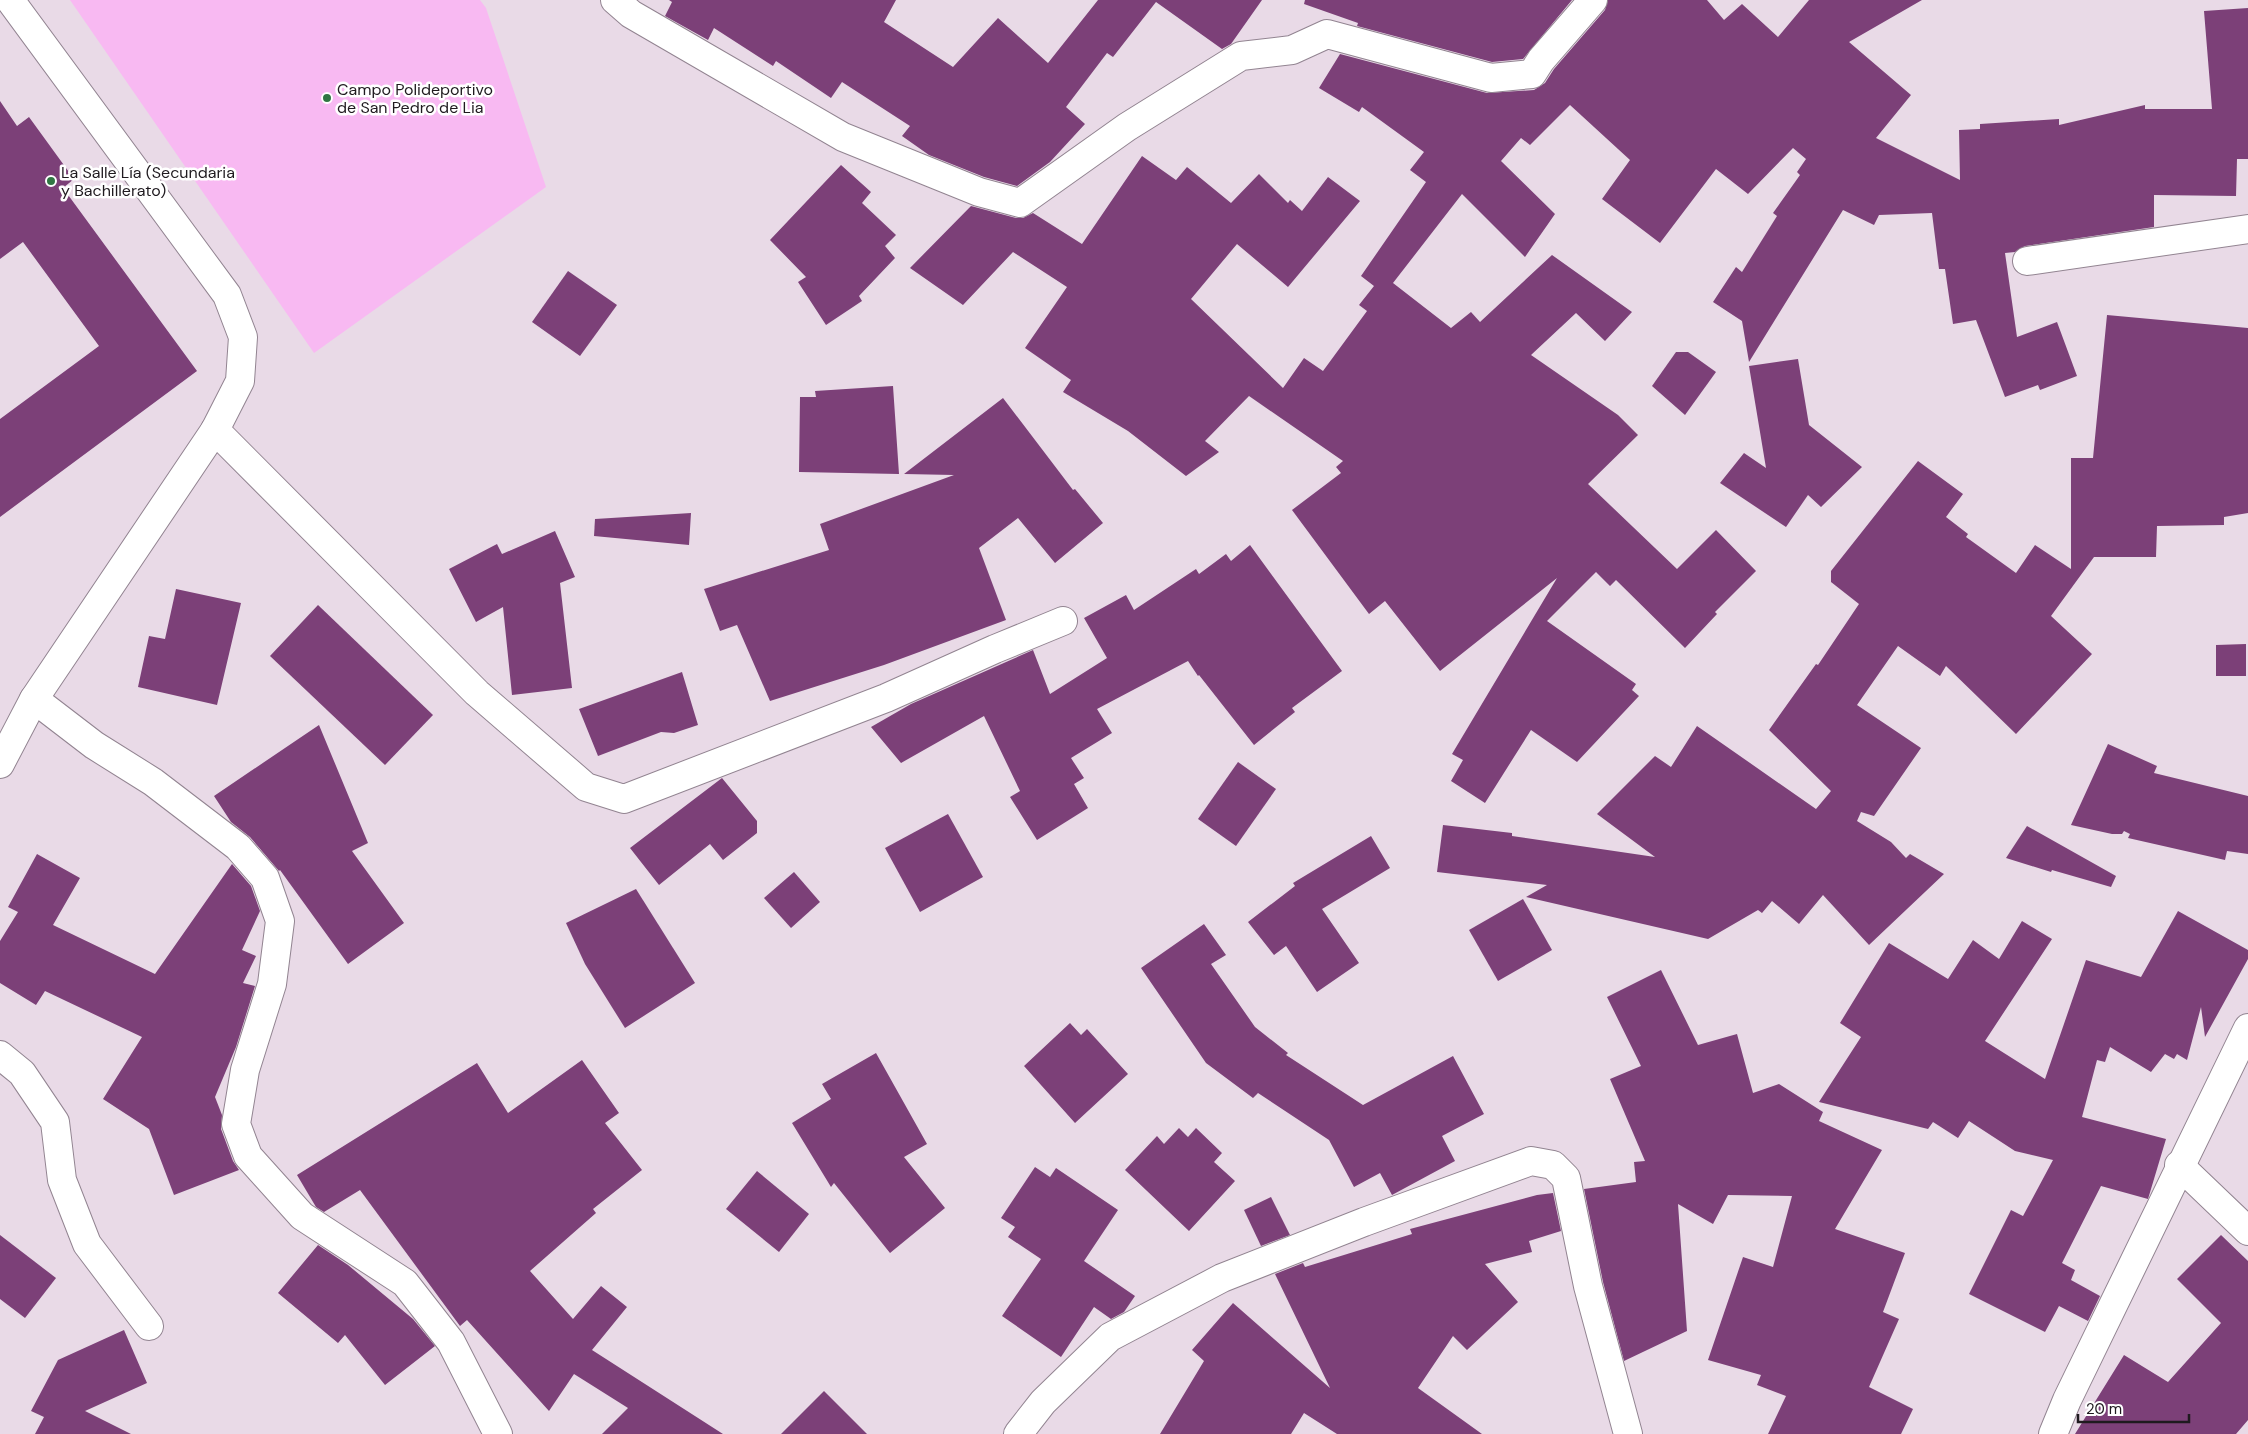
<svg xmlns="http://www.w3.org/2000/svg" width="2248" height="1434" viewBox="0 0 2248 1434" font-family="'DM Sans',sans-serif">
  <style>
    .green { fill: #f8b9f2 }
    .building { fill: #7c4078 }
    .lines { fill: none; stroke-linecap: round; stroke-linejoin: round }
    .minor-casing { stroke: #928491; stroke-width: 30 }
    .minor { stroke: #fff; stroke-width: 28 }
    .poi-dot { fill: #307643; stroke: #fff; stroke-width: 2 }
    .labels { text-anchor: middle; stroke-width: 5; stroke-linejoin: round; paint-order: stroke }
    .poi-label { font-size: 16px; fill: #1f1a1f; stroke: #fff; text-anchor: start }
  </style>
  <rect width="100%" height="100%" fill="#e9dae7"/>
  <polygon class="green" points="70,0 480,0 486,8 546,187 314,353"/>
  <g class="building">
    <polygon points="669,0 896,0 884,22 953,67 998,18 1048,63 1098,0 1262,0 1231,44 1222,49 1156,2 1113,57 1107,53 1066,107 1085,124 1050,162 1017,186 984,177 929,155 902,136 910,126 842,82 831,98 776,61 773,66 714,28 708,40 665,16 672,2"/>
    <polygon points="1305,0 1572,0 1523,59 1492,62 1357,26 1358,23 1304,4"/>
    <polygon points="1608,0 1707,0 1724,20 1742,4 1778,37 1809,0 1922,0 1849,42 1911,95 1876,138 1960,180 1959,130 1980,129 1980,124 2059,119 2059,125 2145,105 2145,109 2212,109 2204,11 2248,8 2248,159 2237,159 2236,196 2154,195 2154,227 2025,246 2015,252 2005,253 2017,337 2057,322 2077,376 2040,390 2038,385 2005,397 1976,320 1953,324 1945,269 1939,269 1932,213 1879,215 1874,225 1843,210 1749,362 1742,321 1713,302 1736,267 1742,272 1777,216 1773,213 1800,175 1797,172 1806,159 1793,148 1748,194 1716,169 1660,243 1602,199 1630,160 1570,105 1530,145 1521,138 1501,161 1555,214 1525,257 1462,194 1393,283 1451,328 1471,312 1480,322 1552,255 1632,312 1605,341 1576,313 1531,355 1618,415 1638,435 1588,484 1677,569 1716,530 1756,571 1715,612 1717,614 1685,648 1616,580 1610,586 1596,572 1547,621 1636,684 1632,690 1639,696 1577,762 1531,730 1485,803 1451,781 1463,760 1452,754 1557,578 1440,671 1385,601 1369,614 1292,510 1341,473 1336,467 1343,461 1249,396 1205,441 1219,452 1186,476 1128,431 1063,392 1071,380 1025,348 1067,287 1013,252 963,305 910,268 971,206 1016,218 1023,218 1033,213 1082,244 1142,156 1176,180 1187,167 1231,203 1259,174 1288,203 1290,200 1302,211 1328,177 1360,201 1288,287 1237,244 1191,299 1283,388 1304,358 1323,371 1367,311 1359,305 1374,286 1361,276 1426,182 1410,170 1424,152 1362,107 1359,112 1319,88 1340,54 1487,93 1534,90 1545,83 1554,69 1605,10"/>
    <polygon points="0,101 17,126 29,117 74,179 63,188 197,371 0,517 0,419 99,346 23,242 0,259"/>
    <polygon points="841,165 871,192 862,203 896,235 885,246 895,258 859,296 862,301 826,325 798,282 806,277 770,240"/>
    <polygon points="568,271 617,305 580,356 532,322"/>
    <polygon points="2107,315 2248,328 2248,513 2224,517 2224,525 2157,526 2156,557 2094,557 2051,616 2092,654 2016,734 1946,666 1940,676 1898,646 1857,705 1921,748 1874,816 1861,812 1857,821 1891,842 1906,858 1910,854 1944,874 1869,945 1823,895 1799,924 1772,901 1762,913 1758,910 1708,939 1526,897 1547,885 1437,872 1443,825 1512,833 1512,836 1655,857 1597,814 1655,756 1671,767 1697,726 1816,809 1831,791 1769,730 1816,664 1818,665 1859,604 1831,582 1831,571 1918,461 1963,494 1946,517 1968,534 1966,537 2016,573 2035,545 2071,569 2071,458 2093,458"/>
    <polygon points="1676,352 1688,352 1716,372 1685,415 1652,386"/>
    <polygon points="1798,359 1809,425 1862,467 1821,507 1808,495 1786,527 1720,483 1744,453 1766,468 1749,366"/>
    <polygon points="893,386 899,474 799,472 800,397 816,397 815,391"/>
    <polygon points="1003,398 1073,490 1075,489 1103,523 1055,563 1018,518 979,548 1006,620 884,665 770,701 737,625 720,631 704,589 829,550 820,524 954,475 904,474"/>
    <polygon points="691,513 689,545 594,536 595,519"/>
    <polygon points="555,531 575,577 560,583 572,688 512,695 503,607 476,622 449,569 497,544 502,554"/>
    <polygon points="1250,545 1342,671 1292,708 1295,712 1254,745 1199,675 1198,676 1188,661 1097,709 1112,733 1071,758 1084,778 1074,784 1088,808 1037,840 1010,797 1020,791 984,716 901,763 871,727 911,704 1033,650 1050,694 1107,658 1084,618 1126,595 1134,610 1196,569 1199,574 1226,554 1231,561"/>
    <polygon points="176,589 241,603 217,705 138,687 149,636 165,639"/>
    <polygon points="318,605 433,715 385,765 270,656"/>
    <polygon points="2246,644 2246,676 2216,676 2216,645"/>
    <polygon points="682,672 698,725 674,733 661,732 598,756 579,709"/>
    <polygon points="319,725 368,843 352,851 404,923 348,964 280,870 279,871 250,837 231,822 214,796"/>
    <polygon points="2108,744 2157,766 2154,773 2248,796 2248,854 2227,851 2225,860 2128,838 2130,834 2124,831 2122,834 2112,834 2071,825"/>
    <polygon points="1238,762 1276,789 1236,846 1198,819"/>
    <polygon points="722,778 757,821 757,833 723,860 710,844 659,885 630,848"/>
    <polygon points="948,814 983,877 920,912 885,848"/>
    <polygon points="2027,826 2116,876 2111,887 2052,870 2051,872 2006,858"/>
    <polygon points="1371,836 1390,868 1322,909 1359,963 1317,992 1286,946 1274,955 1248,922 1295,886 1293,883"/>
    <polygon points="37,854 80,878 53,925 155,974 232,864 251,886 260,911 242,950 256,956 243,983 255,986 236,1047 215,1097 222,1115 221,1129 233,1161 239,1170 174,1195 149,1129 103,1099 142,1037 45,991 36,1005 0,983 0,941 18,912 8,907"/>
    <polygon points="794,872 820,902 791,928 764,898"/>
    <polygon points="636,889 695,983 625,1028 585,964 566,923"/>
    <polygon points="1523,899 1552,950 1498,981 1469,930"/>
    <polygon points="2178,911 2248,950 2248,959 2205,1037 2201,1007 2187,1060 2177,1054 2174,1059 2165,1054 2151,1072 2110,1047 2105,1062 2097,1060 2082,1117 2166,1139 2148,1199 2101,1186 2062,1263 2075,1270 2071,1280 2100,1296 2088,1321 2059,1306 2045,1332 1969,1294 2011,1210 2023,1216 2053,1160 2015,1151 1969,1121 1958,1138 1933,1122 1928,1129 1819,1102 1861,1037 1840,1023 1889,943 1948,979 1973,940 1999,959 2022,921 2052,939 1985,1041 2045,1079 2086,960 2141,977"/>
    <polygon points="1204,924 1226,955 1211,964 1255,1027 1288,1053 1286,1055 1363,1105 1453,1056 1484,1114 1442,1136 1455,1161 1392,1195 1380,1173 1354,1187 1329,1140 1258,1093 1253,1098 1206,1063 1141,968"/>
    <polygon points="1661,970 1698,1045 1737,1034 1753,1093 1779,1084 1823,1112 1819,1121 1882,1150 1835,1229 1905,1253 1883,1312 1899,1319 1869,1387 1913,1409 1901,1434 1768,1434 1786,1396 1757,1385 1761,1375 1708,1360 1743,1257 1773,1267 1792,1196 1728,1195 1713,1224 1678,1204 1687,1331 1624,1361 1603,1282 1584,1189 1636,1182 1634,1162 1645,1161 1610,1079 1641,1066 1607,997"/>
    <polygon points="1070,1023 1081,1035 1087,1029 1128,1074 1075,1123 1024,1066"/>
    <polygon points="876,1053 927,1144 904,1157 945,1208 890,1253 834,1183 831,1187 792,1123 831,1099 822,1084"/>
    <polygon points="582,1060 619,1113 605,1123 642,1170 593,1209 596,1213 530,1271 573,1319 601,1286 627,1307 592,1350 723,1434 602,1434 628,1408 574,1374 549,1411 467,1320 460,1326 360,1190 324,1212 316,1207 297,1175 477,1063 508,1113"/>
    <polygon points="1179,1128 1188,1137 1196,1128 1222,1153 1214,1162 1235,1181 1189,1231 1125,1170 1157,1136 1164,1144"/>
    <polygon points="1035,1167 1050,1177 1056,1168 1118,1210 1084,1261 1135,1296 1124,1312 1111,1319 1094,1307 1061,1357 1002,1316 1041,1259 1008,1237 1015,1227 1001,1218"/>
    <polygon points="757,1171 809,1214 779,1252 726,1209"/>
    <polygon points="1553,1193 1561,1231 1529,1241 1532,1252 1485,1264 1518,1302 1467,1350 1453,1336 1418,1388 1482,1434 1337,1434 1304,1413 1291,1434 1160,1434 1204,1361 1192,1350 1233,1303 1330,1388 1275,1274 1303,1263 1305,1267 1412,1234 1410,1229 1537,1195"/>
    <polygon points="1271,1197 1290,1235 1261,1246 1244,1210"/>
    <polygon points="0,1235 56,1278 25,1318 0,1299"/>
    <polygon points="2221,1235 2248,1261 2248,1420 2236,1434 2075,1434 2124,1355 2168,1382 2221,1323 2177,1279"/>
    <polygon points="318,1245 348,1265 413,1319 435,1346 385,1385 345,1335 338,1343 278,1293"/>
    <polygon points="124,1330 147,1383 85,1411 131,1434 35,1434 44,1417 31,1411 58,1360"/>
    <polygon points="824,1391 867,1434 781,1434"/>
  </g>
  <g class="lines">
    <g class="minor-casing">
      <g id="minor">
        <polyline points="615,0 631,14 843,137 979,192 1020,203 1127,127 1241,56 1292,50 1327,34 1491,78 1532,74 1541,60 1593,0"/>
        <polyline points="2027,261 2248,229"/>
        <polyline points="215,430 477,693 586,787 624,799 886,698 995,649 1063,621"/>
        <polyline points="34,699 94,745 153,782 238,847 265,878 280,921 272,984 245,1070 236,1124 248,1156 302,1216 405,1283 451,1342 498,1434"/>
        <polyline points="0,764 34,699 215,430 240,381 243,337 227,295 10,0"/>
        <polyline points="0,1055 22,1073 55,1122 62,1180 87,1244 149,1326"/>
        <polyline points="2179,1165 2248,1231"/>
        <polyline points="1018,1434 1043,1402 1110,1337 1222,1278 1364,1222 1531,1161 1553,1165 1566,1178 1588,1286 1628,1434"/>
        <polyline points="2053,1434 2067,1400 2248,1028"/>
      </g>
    </g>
    <use href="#minor" class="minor"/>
  </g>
  <g class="poi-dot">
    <circle cx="327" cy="98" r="5"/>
    <circle cx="51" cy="181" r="5"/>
  </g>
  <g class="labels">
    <g class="poi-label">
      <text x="337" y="95">Campo Polideportivo<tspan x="337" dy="18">de San Pedro de Lia</tspan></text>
      <text x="61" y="178">La Salle Lía (Secundaria<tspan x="61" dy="18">y Bachillerato)</tspan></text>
    </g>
  </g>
  <path d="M2078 1414v8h111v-8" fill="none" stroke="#1f1a1f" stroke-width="2.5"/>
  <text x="2086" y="1414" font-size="15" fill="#1f1a1f" stroke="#ffffff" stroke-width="4" paint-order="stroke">20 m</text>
</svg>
